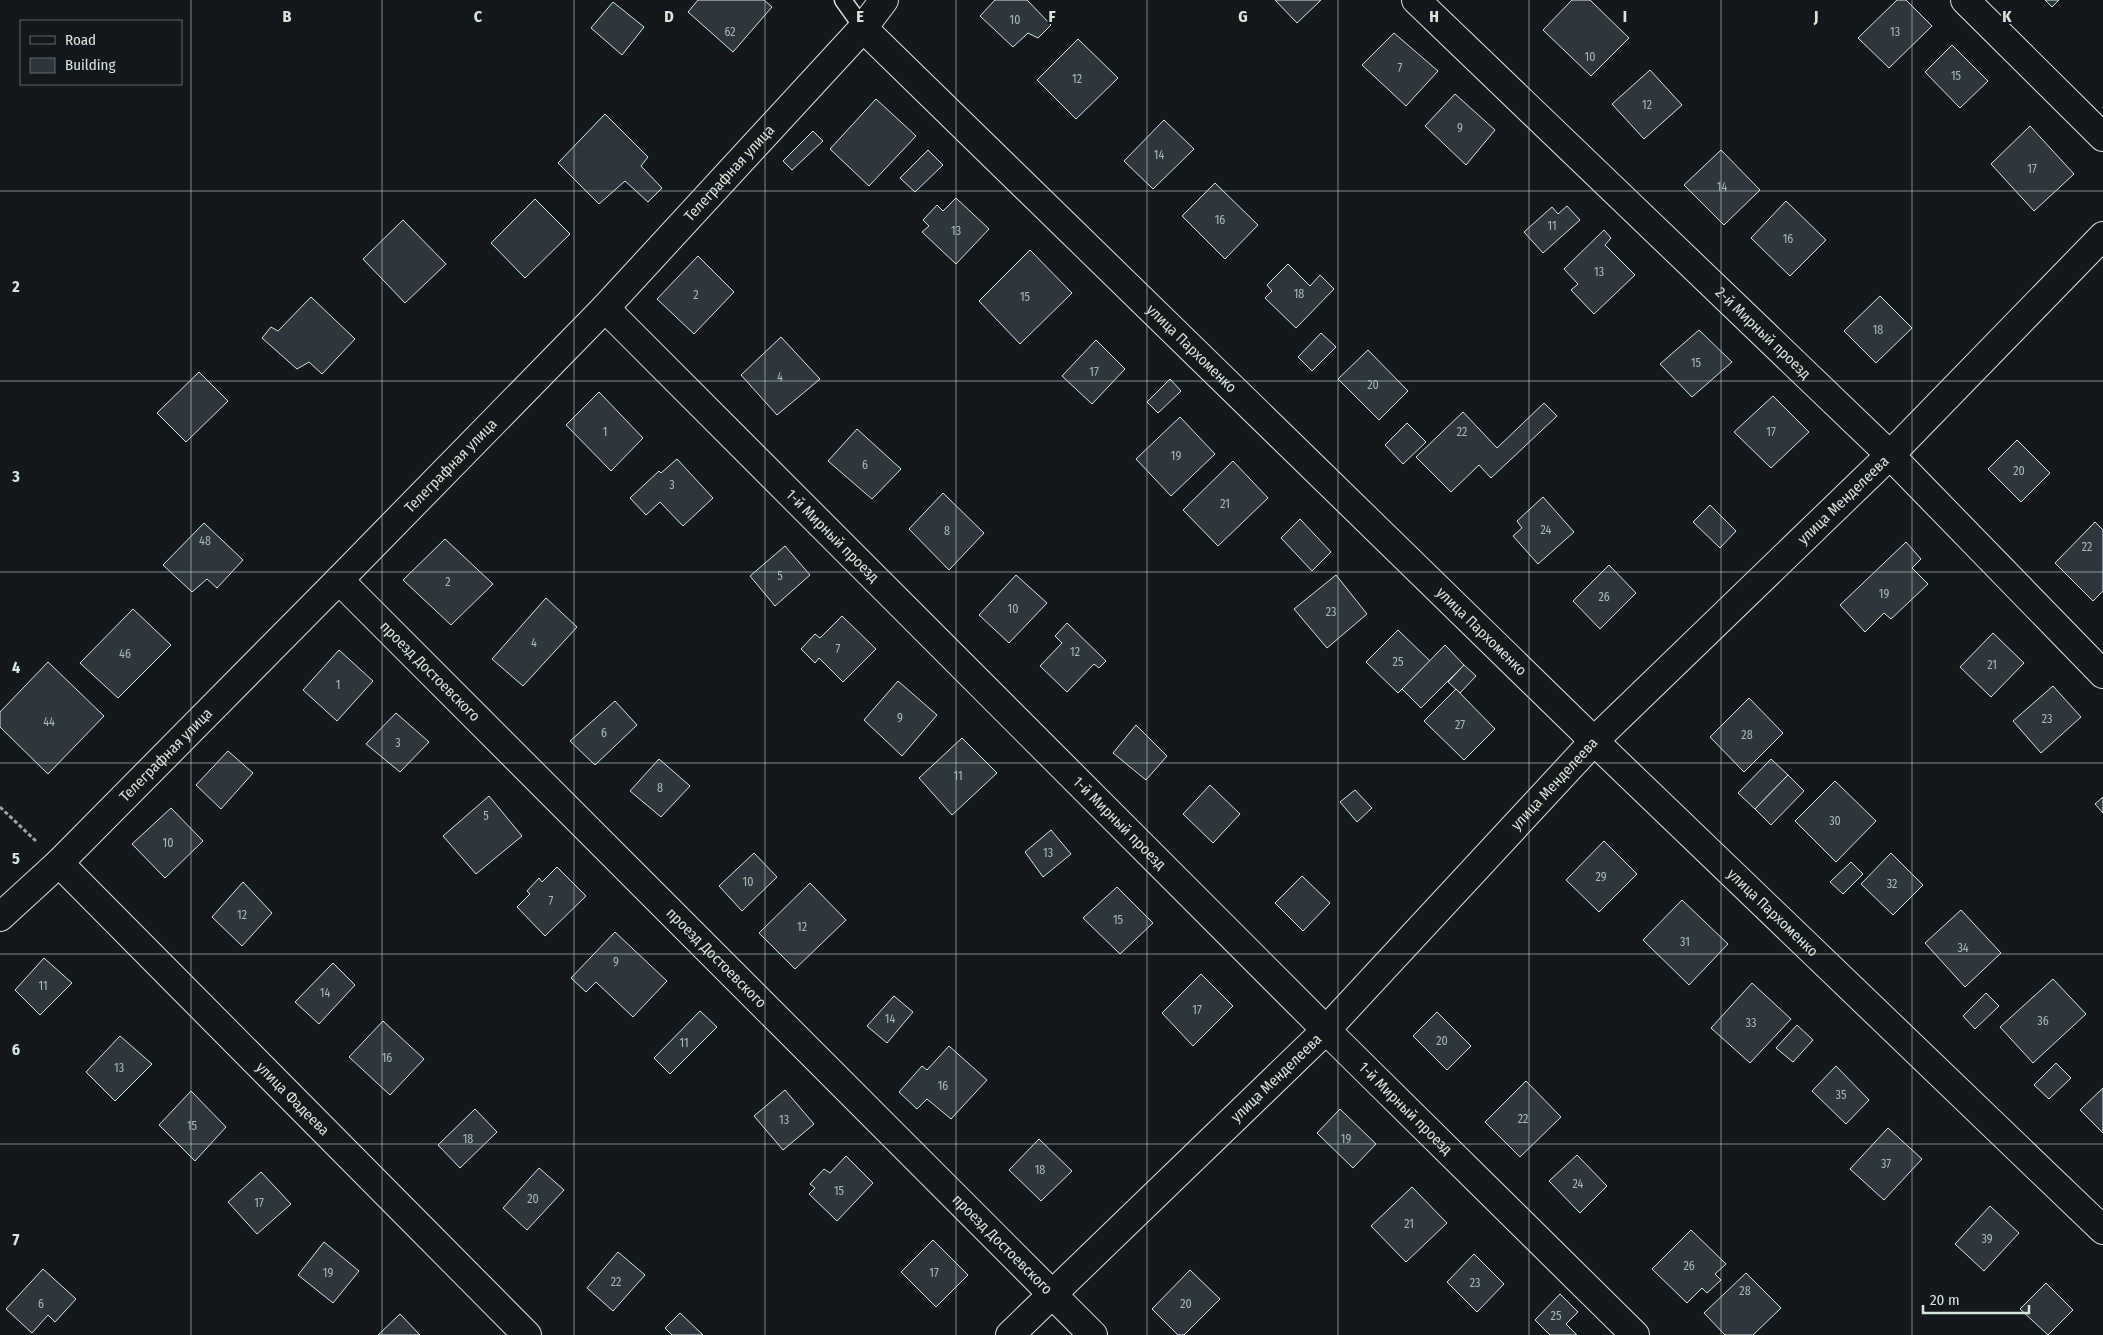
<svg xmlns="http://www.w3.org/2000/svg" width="2103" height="1335" viewBox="0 0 2103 1335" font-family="'Fira Sans Condensed',sans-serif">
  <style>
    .building { fill: #2c363c; stroke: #d8e6dc }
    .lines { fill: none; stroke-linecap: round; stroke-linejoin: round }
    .service-casing { stroke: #d8e6dc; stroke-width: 19 }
    .minor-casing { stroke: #d8e6dc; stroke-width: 30 }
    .path { stroke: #9da8a2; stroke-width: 3; stroke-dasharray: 4 2.5; stroke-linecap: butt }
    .service { stroke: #14181c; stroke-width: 16 }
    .minor { stroke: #14181c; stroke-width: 28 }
    .grid { fill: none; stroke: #d8e6dc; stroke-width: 1; stroke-opacity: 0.55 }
    .labels { text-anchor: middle; stroke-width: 4; stroke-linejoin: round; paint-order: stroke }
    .number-label { font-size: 12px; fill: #adbab4 }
    .street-label { font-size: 15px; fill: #d8e6dc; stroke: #14181c }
    .grid-label { font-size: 16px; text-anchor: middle; font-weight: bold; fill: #d8e6dc; stroke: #14181c; stroke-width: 4; stroke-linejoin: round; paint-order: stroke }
  </style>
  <rect width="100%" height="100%" fill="#14181c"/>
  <g class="building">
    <polygon points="698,0 764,0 772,7 733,52 688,12"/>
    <polygon points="995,0 1027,0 1051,25 1038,38 1028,33 1013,47 980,16"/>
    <polygon points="1275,0 1321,0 1297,23"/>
    <polygon points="1572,0 1590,0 1629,38 1591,76 1543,30"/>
    <polygon points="1897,0 1906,0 1932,26 1889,68 1858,38"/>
    <polygon points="2045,0 2059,0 2052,7"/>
    <polygon points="613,2 644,27 622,55 591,28"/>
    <polygon points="1394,33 1438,71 1406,106 1362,65"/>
    <polygon points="1078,39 1118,78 1076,119 1037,80"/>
    <polygon points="1952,45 1988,81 1960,108 1925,72"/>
    <polygon points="1650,70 1682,105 1644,139 1612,104"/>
    <polygon points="1455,94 1495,130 1466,165 1425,126"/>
    <polygon points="876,99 916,136 869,186 830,149"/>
    <polygon points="605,114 648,157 641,166 662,188 648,202 625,181 599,204 558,163"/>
    <polygon points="1164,120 1194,149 1153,189 1124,161"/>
    <polygon points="2030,126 2074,174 2034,211 1991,164"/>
    <polygon points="813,131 823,141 792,170 783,161"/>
    <polygon points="928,150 943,165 915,192 900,178"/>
    <polygon points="1721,150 1760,190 1724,225 1684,185"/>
    <polygon points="1215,183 1258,225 1225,259 1182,216"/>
    <polygon points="956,198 989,229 956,264 922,232 929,226 923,220 937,205 943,211"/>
    <polygon points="535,199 570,234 525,278 491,243"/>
    <polygon points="1786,201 1826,240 1790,276 1751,238"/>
    <polygon points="1567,206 1580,220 1543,253 1524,232 1552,207 1558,214"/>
    <polygon points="403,220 446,264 405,303 363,259"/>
    <polygon points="1604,230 1611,238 1605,245 1635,275 1594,314 1571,290 1578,284 1564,269"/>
    <polygon points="1030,250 1072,293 1020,344 979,301"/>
    <polygon points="698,256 734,292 694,334 657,299"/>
    <polygon points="1288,264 1310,286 1320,275 1334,289 1296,328 1265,298 1272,291 1267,285"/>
    <polygon points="1880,296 1912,328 1876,363 1844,331"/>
    <polygon points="311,297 355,339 322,374 309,362 297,369 262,338 271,327 278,331"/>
    <polygon points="1699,330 1732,362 1692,397 1660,364"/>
    <polygon points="1321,333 1336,347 1312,371 1298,357"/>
    <polygon points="781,337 820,379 777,415 741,375"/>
    <polygon points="1096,340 1125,369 1092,404 1062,376"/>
    <polygon points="1368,350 1408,391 1379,420 1338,379"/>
    <polygon points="199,372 228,401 186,442 157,413"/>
    <polygon points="1170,379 1181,391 1158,413 1147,402"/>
    <polygon points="599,392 643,438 611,471 566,425"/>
    <polygon points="1773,396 1809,432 1771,468 1734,432"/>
    <polygon points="1544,403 1557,416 1491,478 1479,465 1451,492 1416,457 1463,412 1497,448"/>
    <polygon points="1180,417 1215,454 1171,496 1136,459"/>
    <polygon points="1407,423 1426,442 1403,464 1385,445"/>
    <polygon points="857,429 901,469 872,499 828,461"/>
    <polygon points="2017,440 2050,473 2021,502 1988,469"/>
    <polygon points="677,459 713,498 683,526 660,502 646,515 630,498 659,471 661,473"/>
    <polygon points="1233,461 1268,498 1218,546 1183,510"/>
    <polygon points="943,493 984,533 949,570 909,529"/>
    <polygon points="1543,497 1574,532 1538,564 1513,536 1522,528 1517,521"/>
    <polygon points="1710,505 1736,531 1720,548 1693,522"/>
    <polygon points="1300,519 1331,552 1312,571 1281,538"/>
    <polygon points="2095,522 2103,530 2103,591 2093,601 2055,563"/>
    <polygon points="204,523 243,560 217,588 207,579 192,592 163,565"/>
    <polygon points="445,539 493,584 451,625 403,580"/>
    <polygon points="1906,542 1921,559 1912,568 1928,584 1891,619 1884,613 1865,632 1840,605"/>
    <polygon points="785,546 810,575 775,606 750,576"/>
    <polygon points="1609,565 1636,593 1600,629 1573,601"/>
    <polygon points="1016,575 1047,603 1009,643 979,615"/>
    <polygon points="1336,575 1367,614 1327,648 1294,609"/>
    <polygon points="546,598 577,627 523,686 492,659"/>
    <polygon points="133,609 171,645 118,698 80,663"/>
    <polygon points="842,616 876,649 843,682 819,658 815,663 801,649 815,634 820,638"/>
    <polygon points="1067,623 1106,661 1099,668 1094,664 1067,692 1040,666 1062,643 1055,636"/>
    <polygon points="1398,630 1430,661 1398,693 1366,662"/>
    <polygon points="1993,633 2024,663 1991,697 1960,667"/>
    <polygon points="1445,645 1464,665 1421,708 1402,689"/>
    <polygon points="339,650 373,681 337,721 303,690"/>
    <polygon points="48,662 104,716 48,774 0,727 0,712"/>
    <polygon points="1464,665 1476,676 1460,693 1448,682"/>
    <polygon points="898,681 937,715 902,756 864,720"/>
    <polygon points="2053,686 2081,717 2041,753 2013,721"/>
    <polygon points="1456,689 1495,729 1464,760 1424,721"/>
    <polygon points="1749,698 1783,733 1744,772 1710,737"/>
    <polygon points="615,701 637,725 595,765 570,741"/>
    <polygon points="396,713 429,742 400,772 366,744"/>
    <polygon points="1136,725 1167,756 1146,780 1113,753"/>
    <polygon points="962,738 997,773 952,815 919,778"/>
    <polygon points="228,751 253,773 221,809 196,785"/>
    <polygon points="659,759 690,786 661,817 630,791"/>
    <polygon points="1771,759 1788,775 1755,809 1738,793"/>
    <polygon points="1788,775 1804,791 1771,825 1755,809"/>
    <polygon points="1835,781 1876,821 1836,862 1795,821"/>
    <polygon points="1210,785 1240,814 1213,843 1183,814"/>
    <polygon points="1355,790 1372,808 1357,822 1340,802"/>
    <polygon points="489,796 522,836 476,874 443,836"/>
    <polygon points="2103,797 2103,813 2095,804"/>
    <polygon points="171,808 203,841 165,878 132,844"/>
    <polygon points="1051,830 1071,854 1043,877 1025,852"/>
    <polygon points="1604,841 1637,874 1599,912 1566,880"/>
    <polygon points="754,853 777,877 742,911 719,886"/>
    <polygon points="1891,853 1923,885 1893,915 1861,884"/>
    <polygon points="1851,862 1863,874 1843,894 1830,882"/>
    <polygon points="557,867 586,896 545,936 517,907 530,894 527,891 539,878 542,882"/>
    <polygon points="1302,876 1330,903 1303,931 1275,903"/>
    <polygon points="243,882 272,913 242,946 212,917"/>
    <polygon points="810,883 846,920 795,969 759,933"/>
    <polygon points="1117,887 1153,923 1120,954 1083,918"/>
    <polygon points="1682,900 1728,944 1689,985 1643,940"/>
    <polygon points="1961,910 2001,953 1965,987 1925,943"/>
    <polygon points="615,932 667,981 633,1017 596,982 586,992 571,978"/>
    <polygon points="44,958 72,983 40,1015 15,990"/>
    <polygon points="333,963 355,985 319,1024 295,1002"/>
    <polygon points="1201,974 1233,1006 1193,1046 1162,1013"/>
    <polygon points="2053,979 2086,1014 2033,1063 2000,1027"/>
    <polygon points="1752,983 1791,1019 1750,1063 1711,1028"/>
    <polygon points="1986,993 1999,1006 1975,1029 1963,1016"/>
    <polygon points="894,996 913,1012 887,1043 867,1026"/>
    <polygon points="700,1011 717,1027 670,1074 654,1058"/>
    <polygon points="1437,1012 1471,1046 1447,1070 1413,1036"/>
    <polygon points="383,1021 424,1059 390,1095 349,1057"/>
    <polygon points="1797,1025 1813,1040 1793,1062 1776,1048"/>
    <polygon points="120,1036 152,1064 115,1101 86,1072"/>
    <polygon points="949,1046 987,1080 951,1119 927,1099 917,1109 899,1092 922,1066 927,1070"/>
    <polygon points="2056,1063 2071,1078 2049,1099 2034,1085"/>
    <polygon points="1836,1066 1869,1100 1846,1124 1812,1091"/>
    <polygon points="1526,1081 1561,1117 1520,1157 1485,1122"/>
    <polygon points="2103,1088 2103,1133 2080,1110"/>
    <polygon points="785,1090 814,1124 783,1150 754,1116"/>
    <polygon points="191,1091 226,1127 195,1161 159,1125"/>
    <polygon points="475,1109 497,1132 460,1168 438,1145"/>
    <polygon points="1340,1109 1376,1144 1353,1168 1317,1133"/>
    <polygon points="1888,1128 1922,1159 1884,1200 1850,1169"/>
    <polygon points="1039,1139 1072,1171 1041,1201 1009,1170"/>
    <polygon points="1577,1155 1607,1186 1580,1213 1549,1181"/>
    <polygon points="846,1156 873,1183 837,1221 809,1194 815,1188 810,1184 824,1169 830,1173"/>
    <polygon points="539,1168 564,1190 527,1230 503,1208"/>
    <polygon points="261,1172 291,1204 257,1234 228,1202"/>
    <polygon points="1412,1187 1447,1223 1406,1262 1371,1226"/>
    <polygon points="1990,1206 2019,1233 1984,1271 1955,1244"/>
    <polygon points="1691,1230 1726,1264 1715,1274 1721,1280 1707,1293 1702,1288 1687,1303 1652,1269"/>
    <polygon points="933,1240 968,1275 936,1307 901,1272"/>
    <polygon points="324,1242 359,1271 333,1303 298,1275"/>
    <polygon points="618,1252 645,1275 613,1311 587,1288"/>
    <polygon points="1474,1254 1504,1284 1477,1312 1447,1282"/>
    <polygon points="43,1269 76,1299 55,1322 48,1315 32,1333 6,1309"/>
    <polygon points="1190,1270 1220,1299 1184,1335 1178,1335 1152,1309"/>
    <polygon points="1746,1273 1781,1308 1753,1335 1725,1335 1704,1313"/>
    <polygon points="2046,1283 2073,1310 2048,1335 2020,1309"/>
    <polygon points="1560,1294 1578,1312 1566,1324 1577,1335 1550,1335 1535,1320"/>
    <polygon points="680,1313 703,1335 672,1335 665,1328"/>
    <polygon points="400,1314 420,1335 378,1335"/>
  </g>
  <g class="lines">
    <g class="service-casing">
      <polyline id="service" points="843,0 863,28"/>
    </g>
    <g class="minor-casing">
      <g id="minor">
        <path id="s1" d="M1416 0 1890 455 2103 674"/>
        <polyline points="1965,0 2103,137"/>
        <path id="s2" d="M863 28 1594 741 2103 1230"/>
        <path id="s3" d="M605 308 1326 1030 1635 1335"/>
        <path id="s4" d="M339 580 1093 1335"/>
        <path id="s5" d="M59 863 527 1335"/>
        <path id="s6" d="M0 917 59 863 339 580 605 308 863 28 884 0"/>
        <path id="s7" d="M1010 1335 1326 1030 1594 741 1890 455 2103 236"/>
      </g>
    </g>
    <polyline class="path" points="0,807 37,842"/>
    <use href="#service" class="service"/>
    <use href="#minor" class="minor"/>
  </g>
  <path class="grid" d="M191 0V1335M382 0V1335M574 0V1335M765 0V1335M956 0V1335M1147 0V1335M1338 0V1335M1529 0V1335M1721 0V1335M1912 0V1335M0 191H2103M0 381H2103M0 572H2103M0 763H2103M0 954H2103M0 1144H2103"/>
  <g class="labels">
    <g class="number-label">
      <text x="1015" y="24">10</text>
      <text x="730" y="36">62</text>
      <text x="1895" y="36">13</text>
      <text x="1590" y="61">10</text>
      <text x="1400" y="72">7</text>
      <text x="1956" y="80">15</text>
      <text x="1077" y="83">12</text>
      <text x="1647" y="109">12</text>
      <text x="1460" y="132">9</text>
      <text x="1159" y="159">14</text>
      <text x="2032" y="173">17</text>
      <text x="1722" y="191">14</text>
      <text x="1220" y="224">16</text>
      <text x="1552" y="230">11</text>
      <text x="956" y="235">13</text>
      <text x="1788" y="243">16</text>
      <text x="1599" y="276">13</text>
      <text x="1299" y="298">18</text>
      <text x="696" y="299">2</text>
      <text x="1025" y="301">15</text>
      <text x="1878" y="334">18</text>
      <text x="1696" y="367">15</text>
      <text x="1094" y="376">17</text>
      <text x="780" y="381">4</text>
      <text x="1373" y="389">20</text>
      <text x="605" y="436">1</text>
      <text x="1462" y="436">22</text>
      <text x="1771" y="436">17</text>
      <text x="1176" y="460">19</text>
      <text x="865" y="469">6</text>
      <text x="2019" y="475">20</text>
      <text x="672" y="489">3</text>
      <text x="1225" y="508">21</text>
      <text x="1546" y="534">24</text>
      <text x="947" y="535">8</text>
      <text x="205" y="545">48</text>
      <text x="2087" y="551">22</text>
      <text x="780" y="580">5</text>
      <text x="448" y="586">2</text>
      <text x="1884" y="598">19</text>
      <text x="1604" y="601">26</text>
      <text x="1013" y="613">10</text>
      <text x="1331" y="616">23</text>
      <text x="534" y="647">4</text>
      <text x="838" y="653">7</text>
      <text x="1075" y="656">12</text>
      <text x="125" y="658">46</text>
      <text x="1398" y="666">25</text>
      <text x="1992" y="669">21</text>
      <text x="338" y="689">1</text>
      <text x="900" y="722">9</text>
      <text x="2047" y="723">23</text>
      <text x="49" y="726">44</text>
      <text x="1460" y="729">27</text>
      <text x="604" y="737">6</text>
      <text x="1747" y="739">28</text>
      <text x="398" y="747">3</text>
      <text x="958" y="780">11</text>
      <text x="660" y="792">8</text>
      <text x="486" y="820">5</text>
      <text x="1835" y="825">30</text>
      <text x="168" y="847">10</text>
      <text x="1048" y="857">13</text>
      <text x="1601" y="881">29</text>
      <text x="748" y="886">10</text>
      <text x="1892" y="888">32</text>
      <text x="551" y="905">7</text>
      <text x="242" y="919">12</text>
      <text x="1118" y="924">15</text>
      <text x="802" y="931">12</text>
      <text x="1685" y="946">31</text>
      <text x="1963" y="952">34</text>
      <text x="616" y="966">9</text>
      <text x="43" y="990">11</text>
      <text x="325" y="997">14</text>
      <text x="1197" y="1014">17</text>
      <text x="890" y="1023">14</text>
      <text x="2043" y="1025">36</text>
      <text x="1751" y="1027">33</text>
      <text x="1442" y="1045">20</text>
      <text x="684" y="1047">11</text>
      <text x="387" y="1062">16</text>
      <text x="119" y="1072">13</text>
      <text x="943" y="1090">16</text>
      <text x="1841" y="1099">35</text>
      <text x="1523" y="1123">22</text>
      <text x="784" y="1124">13</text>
      <text x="192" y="1130">15</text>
      <text x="468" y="1143">18</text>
      <text x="1346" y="1143">19</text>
      <text x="1886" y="1168">37</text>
      <text x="1040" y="1174">18</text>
      <text x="1578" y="1188">24</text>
      <text x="839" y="1195">15</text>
      <text x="533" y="1203">20</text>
      <text x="259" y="1207">17</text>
      <text x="1409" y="1228">21</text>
      <text x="1987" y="1243">39</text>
      <text x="1689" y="1270">26</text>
      <text x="328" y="1277">19</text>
      <text x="934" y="1277">17</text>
      <text x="616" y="1286">22</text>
      <text x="1475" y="1287">23</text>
      <text x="1745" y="1295">28</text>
      <text x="41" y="1308">6</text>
      <text x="1186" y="1308">20</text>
      <text x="1556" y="1320">25</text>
    </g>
    <g class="street-label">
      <text dy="5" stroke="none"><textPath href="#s6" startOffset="1042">Телеграфная улица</textPath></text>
      <text dy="5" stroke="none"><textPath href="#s1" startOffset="481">2-й Мирный проезд</textPath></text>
      <text dy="5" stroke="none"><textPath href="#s2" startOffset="459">улица Пархоменко</textPath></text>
      <text dy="5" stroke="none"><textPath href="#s6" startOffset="638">Телеграфная улица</textPath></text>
      <text dy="5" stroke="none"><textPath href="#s7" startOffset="1180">улица Менделеева</textPath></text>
      <text dy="5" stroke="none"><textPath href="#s3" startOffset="322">1-й Мирный проезд</textPath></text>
      <text dy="5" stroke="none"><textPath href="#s2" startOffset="864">улица Пархоменко</textPath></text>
      <text dy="5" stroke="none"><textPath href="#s4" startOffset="129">проезд Достоевского</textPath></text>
      <text dy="5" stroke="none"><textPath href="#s6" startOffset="232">Телеграфная улица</textPath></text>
      <text dy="5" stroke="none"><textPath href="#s7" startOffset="775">улица Менделеева</textPath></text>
      <text dy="5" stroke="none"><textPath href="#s3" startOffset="728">1-й Мирный проезд</textPath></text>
      <text dy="5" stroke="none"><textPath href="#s2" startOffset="1269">улица Пархоменко</textPath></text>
      <text dy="5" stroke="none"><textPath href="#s4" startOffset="534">проезд Достоевского</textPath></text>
      <text dy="5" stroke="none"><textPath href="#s7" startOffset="370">улица Менделеева</textPath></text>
      <text dy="5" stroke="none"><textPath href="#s5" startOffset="332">улица Фадеева</textPath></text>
      <text dy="5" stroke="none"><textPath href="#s3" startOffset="1132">1-й Мирный проезд</textPath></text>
      <text dy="5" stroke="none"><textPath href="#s4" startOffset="939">проезд Достоевского</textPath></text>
    </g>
  </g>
  <g class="grid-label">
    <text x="287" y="22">B</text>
    <text x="478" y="22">C</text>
    <text x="669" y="22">D</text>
    <text x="860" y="22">E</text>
    <text x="1052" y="22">F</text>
    <text x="1243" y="22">G</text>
    <text x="1434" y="22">H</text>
    <text x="1625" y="22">I</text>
    <text x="1816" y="22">J</text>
    <text x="2007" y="22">K</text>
    <text x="16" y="292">2</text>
    <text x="16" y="482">3</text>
    <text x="16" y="673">4</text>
    <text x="16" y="864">5</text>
    <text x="16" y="1055">6</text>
    <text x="16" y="1245">7</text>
  </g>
  <rect x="20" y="20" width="162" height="65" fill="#14181c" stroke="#626a69"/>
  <rect x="30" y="36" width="25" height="8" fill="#14181c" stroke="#626a69"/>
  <text x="65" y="45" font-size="15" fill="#d8e6dc">Road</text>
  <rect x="30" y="58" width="25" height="15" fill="#2c363c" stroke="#626a69"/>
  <text x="65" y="70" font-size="15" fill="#d8e6dc">Building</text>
  <path d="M1923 1305v8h106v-8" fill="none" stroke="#d8e6dc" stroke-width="2.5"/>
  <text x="1930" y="1305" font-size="15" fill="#d8e6dc" stroke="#14181c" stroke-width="4" paint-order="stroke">20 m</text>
</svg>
